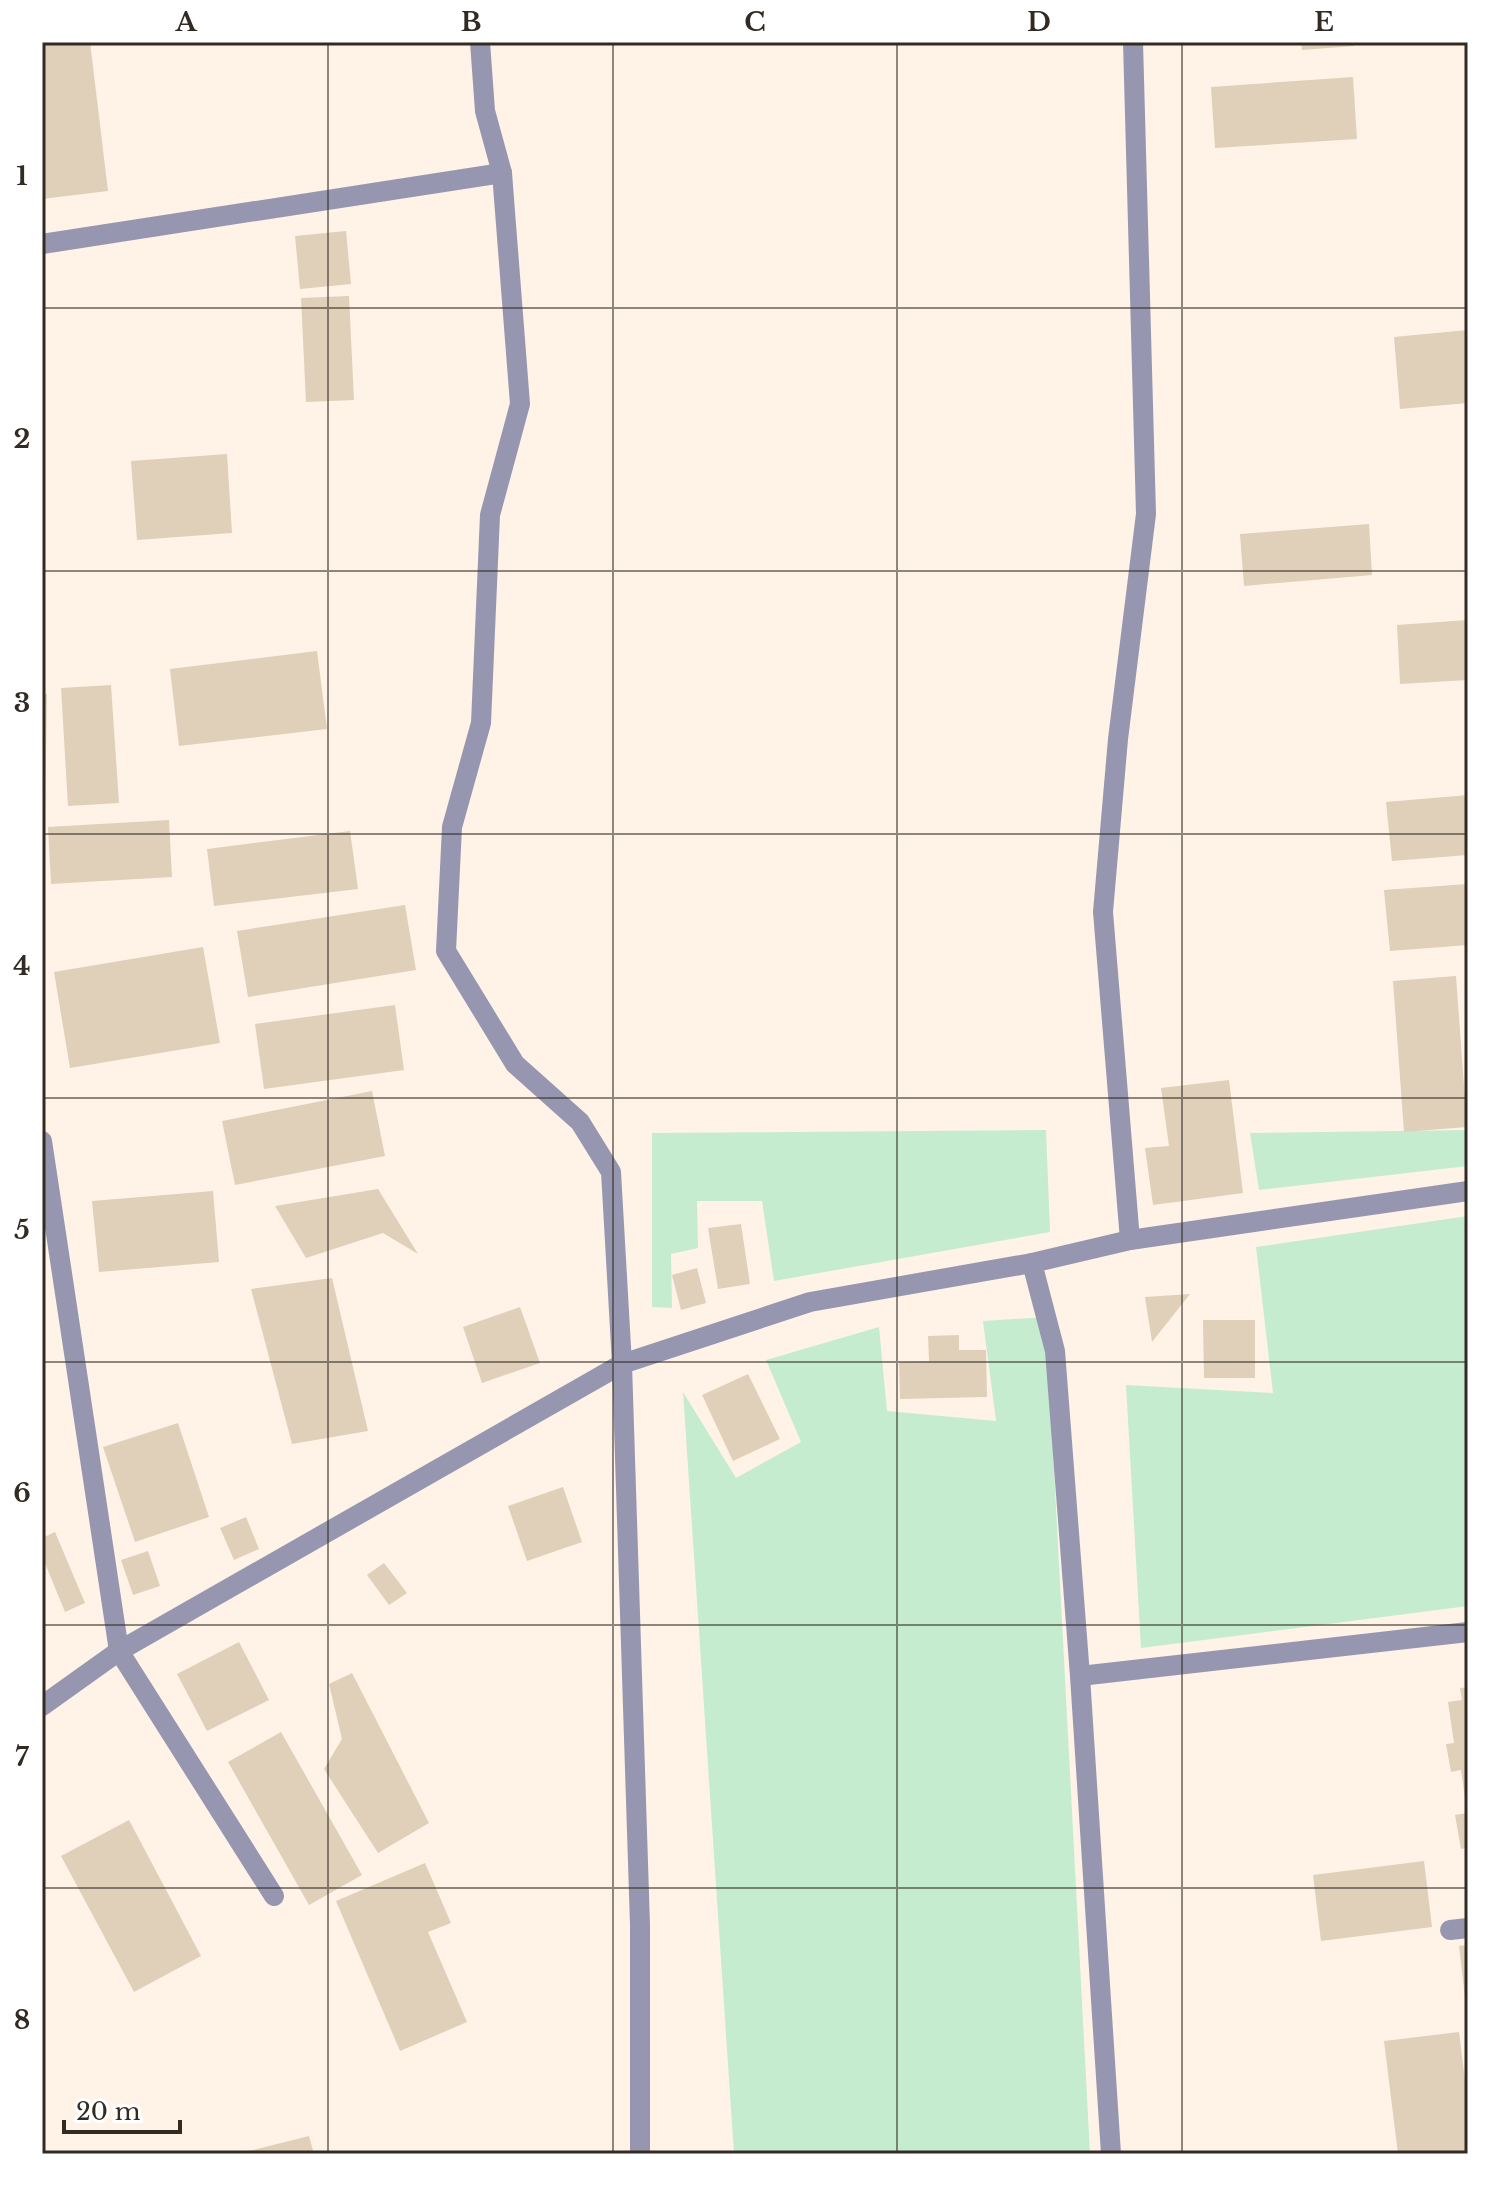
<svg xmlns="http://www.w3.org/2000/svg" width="1510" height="2196" viewBox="0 0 1510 2196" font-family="'Libre Baskerville',serif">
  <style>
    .green { fill: #c6ecd0 }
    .building { fill: #e0d0ba }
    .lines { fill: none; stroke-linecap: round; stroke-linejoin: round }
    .minor { stroke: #9696b0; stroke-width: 20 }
    .grid { fill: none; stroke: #322b23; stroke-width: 2; stroke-opacity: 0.55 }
    .neatline { fill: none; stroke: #322b23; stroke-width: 3 }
    .grid-label { font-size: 26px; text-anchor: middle; font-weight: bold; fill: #322b23 }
  </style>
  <rect width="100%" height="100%" fill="#fef3e6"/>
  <g class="green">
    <polygon points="1046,1130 1050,1232 774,1281 762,1201 697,1201 698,1248 671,1254 672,1308 652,1307 652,1133"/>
    <polygon points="1468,1130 1468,1166 1259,1190 1250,1133"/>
    <polygon points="1468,1216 1468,1606 1141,1648 1126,1385 1273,1393 1256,1247"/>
    <polygon points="1046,1317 1090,2154 734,2154 683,1392 736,1478 801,1442 766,1360 879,1327 887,1411 996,1421 983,1321"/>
  </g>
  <g class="building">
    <polygon points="42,42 90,42 108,191 42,199"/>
    <polygon points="1301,42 1353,42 1354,46 1302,50"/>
    <polygon points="1353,77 1357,139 1215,148 1211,87"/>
    <polygon points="346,231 351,284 300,289 295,236"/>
    <polygon points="349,296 354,400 306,402 301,298"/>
    <polygon points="1468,330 1468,403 1400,409 1394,337"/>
    <polygon points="227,454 232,533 137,540 131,461"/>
    <polygon points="1369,524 1372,575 1244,586 1240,534"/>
    <polygon points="1468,620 1468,680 1400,684 1397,625"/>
    <polygon points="317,651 327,729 179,746 170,669"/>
    <polygon points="111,685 119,803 68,806 61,688"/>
    <polygon points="42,694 47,694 45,815 42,815"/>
    <polygon points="1468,795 1468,855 1392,861 1386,802"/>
    <polygon points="169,820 172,877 51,884 48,827"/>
    <polygon points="350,831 358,889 214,906 207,849"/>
    <polygon points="1468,884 1468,945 1390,951 1384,890"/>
    <polygon points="405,905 416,970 248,997 237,931"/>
    <polygon points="203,947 220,1043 70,1068 54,972"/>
    <polygon points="1456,976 1467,1127 1404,1132 1393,981"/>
    <polygon points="395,1005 404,1070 264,1089 255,1024"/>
    <polygon points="1229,1080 1243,1193 1153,1205 1145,1148 1169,1146 1161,1088"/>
    <polygon points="372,1091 385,1156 235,1185 222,1121"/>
    <polygon points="378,1189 418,1254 383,1233 306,1258 275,1206"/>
    <polygon points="213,1191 219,1262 99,1272 92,1201"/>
    <polygon points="741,1224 750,1284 718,1289 708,1228"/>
    <polygon points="697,1268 706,1303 681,1310 672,1275"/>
    <polygon points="332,1278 368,1431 292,1444 251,1289"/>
    <polygon points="1190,1294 1152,1342 1145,1297"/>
    <polygon points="520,1307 540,1363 482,1383 463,1327"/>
    <polygon points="1203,1320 1255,1320 1255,1378 1204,1378"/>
    <polygon points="959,1335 959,1350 986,1350 987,1397 900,1399 899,1362 929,1361 928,1336"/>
    <polygon points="748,1374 780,1439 733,1461 702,1395"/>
    <polygon points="178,1423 209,1517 135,1542 103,1447"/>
    <polygon points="563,1487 582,1542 527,1561 508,1506"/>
    <polygon points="246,1517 259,1549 234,1560 220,1528"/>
    <polygon points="55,1532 85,1603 65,1612 42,1556 42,1538"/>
    <polygon points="148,1551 160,1586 133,1595 121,1560"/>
    <polygon points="384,1563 407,1593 389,1605 367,1575"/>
    <polygon points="239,1642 269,1700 207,1731 177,1674"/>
    <polygon points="352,1673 429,1823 378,1853 324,1769 342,1739 329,1684"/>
    <polygon points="1468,1687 1468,1804 1466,1805 1461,1770 1451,1772 1446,1744 1454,1743 1448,1702 1462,1700 1460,1688"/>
    <polygon points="281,1732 362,1875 309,1905 228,1762"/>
    <polygon points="1468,1813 1468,1848 1461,1849 1455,1815"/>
    <polygon points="129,1820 201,1956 134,1992 61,1856"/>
    <polygon points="1424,1861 1432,1927 1321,1941 1313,1875"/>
    <polygon points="425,1863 451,1923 428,1932 467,2022 400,2051 336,1901"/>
    <polygon points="1468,1945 1468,2006 1466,2006 1459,1946"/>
    <polygon points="1459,2032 1468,2105 1468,2154 1398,2154 1384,2041"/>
    <polygon points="309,2136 314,2154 242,2154 241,2153"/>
  </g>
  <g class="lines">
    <g class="minor">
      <polyline points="502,173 520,404 490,515 481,723 452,827 446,951 515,1064 580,1122 611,1172 622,1364 640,1925 640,2154"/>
      <polyline points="42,244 502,173 485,111 480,42"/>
      <polyline points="42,1141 119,1651 274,1896"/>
      <polyline points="1130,1240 1103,912 1118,739 1146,514 1133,42"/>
      <polyline points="1032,1263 1055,1351 1080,1676 1111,2154"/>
      <polyline points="1080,1676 1468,1632"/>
      <polyline points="42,1706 119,1651 622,1364 810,1302 1032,1263 1130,1240 1468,1191"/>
      <polyline points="1450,1930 1468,1928"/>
    </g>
  </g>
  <path class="grid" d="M328 42V2154M613 42V2154M897 42V2154M1182 42V2154M42 308H1468M42 571H1468M42 834H1468M42 1098H1468M42 1362H1468M42 1625H1468M42 1888H1468"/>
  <rect width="1510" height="2196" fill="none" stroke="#ffffff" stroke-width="88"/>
  <path d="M64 2120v12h116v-12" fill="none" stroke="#322b23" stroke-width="4"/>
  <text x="76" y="2120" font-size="24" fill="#322b23" stroke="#ffffff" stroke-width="6" paint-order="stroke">20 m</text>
  <rect x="44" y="44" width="1422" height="2108" class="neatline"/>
  <g class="grid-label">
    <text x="186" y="31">A</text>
    <text x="471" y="31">B</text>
    <text x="755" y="31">C</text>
    <text x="1039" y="31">D</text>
    <text x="1324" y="31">E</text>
    <text x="22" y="185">1</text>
    <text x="22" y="448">2</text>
    <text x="22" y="712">3</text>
    <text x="22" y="975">4</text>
    <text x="22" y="1239">5</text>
    <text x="22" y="1502">6</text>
    <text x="22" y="1766">7</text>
    <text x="22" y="2029">8</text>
  </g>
</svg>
